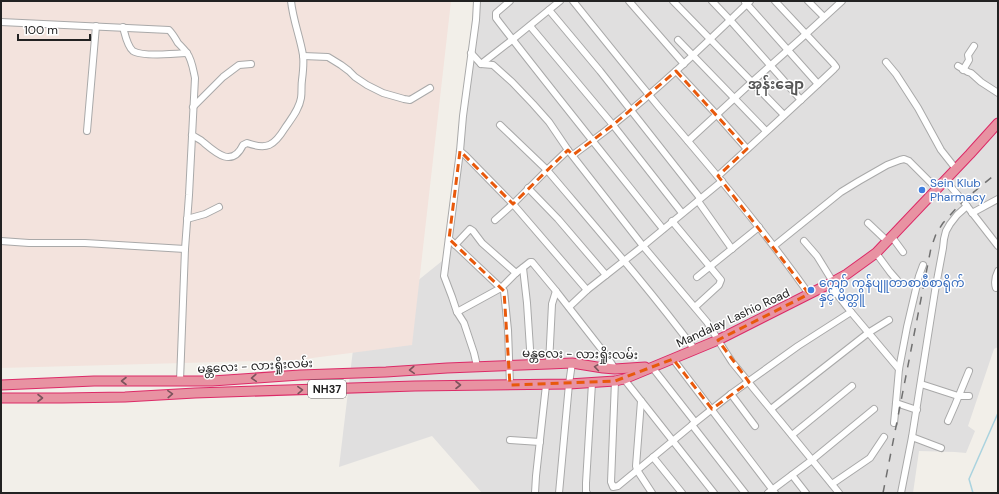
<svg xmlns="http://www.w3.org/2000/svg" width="999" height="494" viewBox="0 0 999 494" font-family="'DM Sans','Noto Sans Myanmar',sans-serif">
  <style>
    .residential { fill: #e0dfdf }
    .military { fill: #f3e3dd }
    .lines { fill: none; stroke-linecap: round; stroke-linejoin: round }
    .stream { stroke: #aad3df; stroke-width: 1.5 }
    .minor-casing { stroke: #a9a9a9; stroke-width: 8 }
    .highway-casing { stroke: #dc2a67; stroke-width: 11 }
    .minor { stroke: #fff; stroke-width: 6 }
    .highway { stroke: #e892a2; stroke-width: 9 }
    .rail { stroke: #707070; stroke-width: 1.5; stroke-dasharray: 8 8; stroke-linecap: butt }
    .oneway { stroke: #7b545c }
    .marked { fill: none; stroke: #e8590c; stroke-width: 3; stroke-dasharray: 8 5; stroke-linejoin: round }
    .shop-dot { fill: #3f7fe0; stroke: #fff; stroke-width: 1.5 }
    .labels { text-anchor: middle; stroke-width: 3; stroke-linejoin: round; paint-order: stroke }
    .shield { fill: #fff; stroke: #646464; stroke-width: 1 }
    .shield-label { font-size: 11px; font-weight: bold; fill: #222 }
    .shop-label { font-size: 12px; fill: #366cbe; stroke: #fff; text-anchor: start }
    .street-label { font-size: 12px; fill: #222; stroke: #fff }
    .quarter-label { font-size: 14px; font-weight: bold; fill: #555; stroke: #fff }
  </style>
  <rect width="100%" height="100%" fill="#f2efe9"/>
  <polygon class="residential" points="474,1 998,1 998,347 994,349 968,426 975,431 966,453 955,452 919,451 913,493 482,493 432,436 339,467 355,333 416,282 447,257"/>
  <polygon class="military" points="1,1 451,1 412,345 297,360 1,368"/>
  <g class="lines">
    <polyline class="stream" points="973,493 969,479 998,413"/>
    <g class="minor-casing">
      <g id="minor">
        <path d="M510 1 496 13V18L499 22C553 92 608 160 663 229"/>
        <path d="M573 1C601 36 630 72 659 107 711 168 763 229 809 294"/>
        <polyline points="629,1 684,64"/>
        <polyline points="673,1 784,115"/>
        <polyline points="712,1 730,20 801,100"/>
        <polyline points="808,1 824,17"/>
        <polyline points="745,2 818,84"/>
        <polyline points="549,10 600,71 700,198"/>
        <path d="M1 22 169 30C173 34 175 38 178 43 181 46 184 49 187 53 192 60 193 69 195 78L189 195 185 249 180 381"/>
        <polyline points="530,26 613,125 682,213"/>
        <path d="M123 27C125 34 127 46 133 51 142 57 175 54 187 53"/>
        <polyline points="678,40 766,131"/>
        <polyline points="471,53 481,64 493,65 512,82 533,104 549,122 568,150 643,246 707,322 723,348 732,362 839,493"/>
        <polyline points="303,56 328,57 341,65 349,71 355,77 367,85 383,93 404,99 410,100 430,88"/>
        <polyline points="886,62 896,74 918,108 941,150 956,169"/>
        <polyline points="481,64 512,40 560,1"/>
        <polyline points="958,66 968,72 971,73 981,82 998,93"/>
        <polyline points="963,70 969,60 968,55 974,46"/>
        <polyline points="676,71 717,115 747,149"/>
        <polyline points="193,107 223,77 239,65 251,64"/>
        <polyline points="87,131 96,26"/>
        <path d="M192 135C196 138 200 139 203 142 216 153 232 168 243 145L247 143C267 150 274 146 285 128 291 119 299 110 301 98 302 92 301 86 302 80 303 72 304 63 303 55 300 37 293 20 291 1"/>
        <polyline points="688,141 752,82 806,34 842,1"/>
        <path d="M568 150 547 170C597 229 648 287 695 350"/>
        <polyline points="460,151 465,155 513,204 587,290"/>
        <path d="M573 155C586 145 601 135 614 124 662 86 706 43 750 1"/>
        <path d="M718 176C756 141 796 105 834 69L836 67 833 63 775 1"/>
        <polyline points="945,180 963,201 998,246"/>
        <polyline points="528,188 558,219 606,275"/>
        <polyline points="698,201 732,249"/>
        <polyline points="972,213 998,199"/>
        <polyline points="187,219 205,214 219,207"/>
        <polyline points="495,220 513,204 547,170 500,125"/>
        <polyline points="672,221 721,280 719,285 695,307"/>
        <polyline points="868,223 887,241"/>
        <polyline points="892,237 903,252"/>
        <polyline points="449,239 504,291 508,330 510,385"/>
        <polyline points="1,241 29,243 85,243 185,249"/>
        <polyline points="804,241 817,256 833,282"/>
        <polyline points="455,245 470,229 473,231 482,243 516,273"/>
        <polyline points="774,246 841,192 859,181 887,165 900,160 904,159 909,161 937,189"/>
        <polyline points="876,253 890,272 897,280"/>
        <polyline points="523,268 527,303 531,364"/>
        <polyline points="697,277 759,227"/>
        <polyline points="829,284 851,312 899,369"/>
        <path d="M996 288C994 282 995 277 998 271"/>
        <polyline points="569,307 587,290 643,246 722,181"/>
        <polyline points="457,312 499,289 501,288 516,273 530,262 532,262 556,291"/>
        <polyline points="673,359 775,493"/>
        <polyline points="549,364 552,304 556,291 606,355 615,369"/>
        <polyline points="477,366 474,353 464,323 457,312 452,297 444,276 460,151 463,116 476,20 477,1"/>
        <polyline points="652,367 695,422"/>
        <polyline points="624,379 714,493"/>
        <polyline points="615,381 611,482 613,487 618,486 692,425 731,394 798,346 851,312"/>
        <polyline points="921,384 958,396 969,396"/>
        <polyline points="731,394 755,426"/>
        <polyline points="641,401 636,466 637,470 652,493"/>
        <polyline points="896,403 917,410"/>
        <polyline points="771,409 868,333 889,320"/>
        <polyline points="948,421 955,405 969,371"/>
        <polyline points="894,423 896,403 899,369 907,327 919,276 923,265"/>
        <polyline points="692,425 745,493"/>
        <polyline points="792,435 852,386"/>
        <polyline points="912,437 941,448"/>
        <polyline points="510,440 540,442"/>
        <polyline points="653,457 682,493"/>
        <polyline points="792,475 806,493"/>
        <polyline points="832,484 870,458 884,437"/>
        <polyline points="535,493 536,476 546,385"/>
        <polyline points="559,493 569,384 572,363"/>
        <polyline points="587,493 586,492 586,483 592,383"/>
        <polyline points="768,493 812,460 874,409"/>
        <polyline points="901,493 912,437 935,291 943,248 944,239 946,231 950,224 957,215 967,206"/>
      </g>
    </g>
    <g class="highway-casing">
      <g id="highway">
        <polyline points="1,385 94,381 212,381 300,375 386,372 447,368 549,364 572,363 603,368 615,369 645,367"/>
        <polyline points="1,398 62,398 125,397 195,393 415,386 569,384 615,381 624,379 718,340 829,284 847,274 876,253 970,154 998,123"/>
      </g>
    </g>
    <use href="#minor" class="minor"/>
    <use href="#highway" class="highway"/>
    <polyline class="rail" points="883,493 931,248 936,234 943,223 963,201 998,172"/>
  </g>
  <defs><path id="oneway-chevron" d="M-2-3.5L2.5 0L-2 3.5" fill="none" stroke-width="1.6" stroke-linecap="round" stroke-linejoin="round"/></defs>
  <g class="oneway">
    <use href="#oneway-chevron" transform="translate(597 367) rotate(-171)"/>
    <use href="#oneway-chevron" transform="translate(412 370) rotate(176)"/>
    <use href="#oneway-chevron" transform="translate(254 378) rotate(176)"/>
    <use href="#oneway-chevron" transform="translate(124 381) rotate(180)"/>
    <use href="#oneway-chevron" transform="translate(458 385)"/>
    <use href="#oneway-chevron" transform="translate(300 390) rotate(-2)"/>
    <use href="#oneway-chevron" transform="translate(170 394) rotate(-3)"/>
    <use href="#oneway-chevron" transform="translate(40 398)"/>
  </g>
  <path class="marked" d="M676 71 747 149 718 176 809 294 718 340 749 382 712 409 673 359 615 381 510 385 504 291 449 239 460 151 513 204 568 150 573 155 613 125Z"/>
  <g class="shop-dot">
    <circle cx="922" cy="190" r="4"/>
    <circle cx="811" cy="290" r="4"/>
  </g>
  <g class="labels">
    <rect class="shield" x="308" y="380" width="38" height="18" rx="3"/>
    <g class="shield-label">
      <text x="327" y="393">NH37</text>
    </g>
    <g class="shop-label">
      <text x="930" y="187">Sein Klub<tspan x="930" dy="14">Pharmacy</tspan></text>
      <text x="819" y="287">ကျော် ကွန်ပျူတာစာစီစာရိုက်<tspan x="819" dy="14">နှင့် မိတ္တူ</tspan></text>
    </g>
    <g class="street-label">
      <text transform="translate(733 318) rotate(-25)" y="4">Mandalay Lashio Road</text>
      <text transform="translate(580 354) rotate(1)" y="4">မန္တလေး - လားရှိုးလမ်း</text>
      <text transform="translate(255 366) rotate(-3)" y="4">မန္တလေး - လားရှိုးလမ်း</text>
    </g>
    <g class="quarter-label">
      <text x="776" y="89">အုန်းချော</text>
    </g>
  </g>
  <rect width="999" height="494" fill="none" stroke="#222222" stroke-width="4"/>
  <path d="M18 34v6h72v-6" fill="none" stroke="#222222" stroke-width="2"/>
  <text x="24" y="34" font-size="12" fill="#222222" stroke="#ffffff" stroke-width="3" paint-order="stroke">100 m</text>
</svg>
